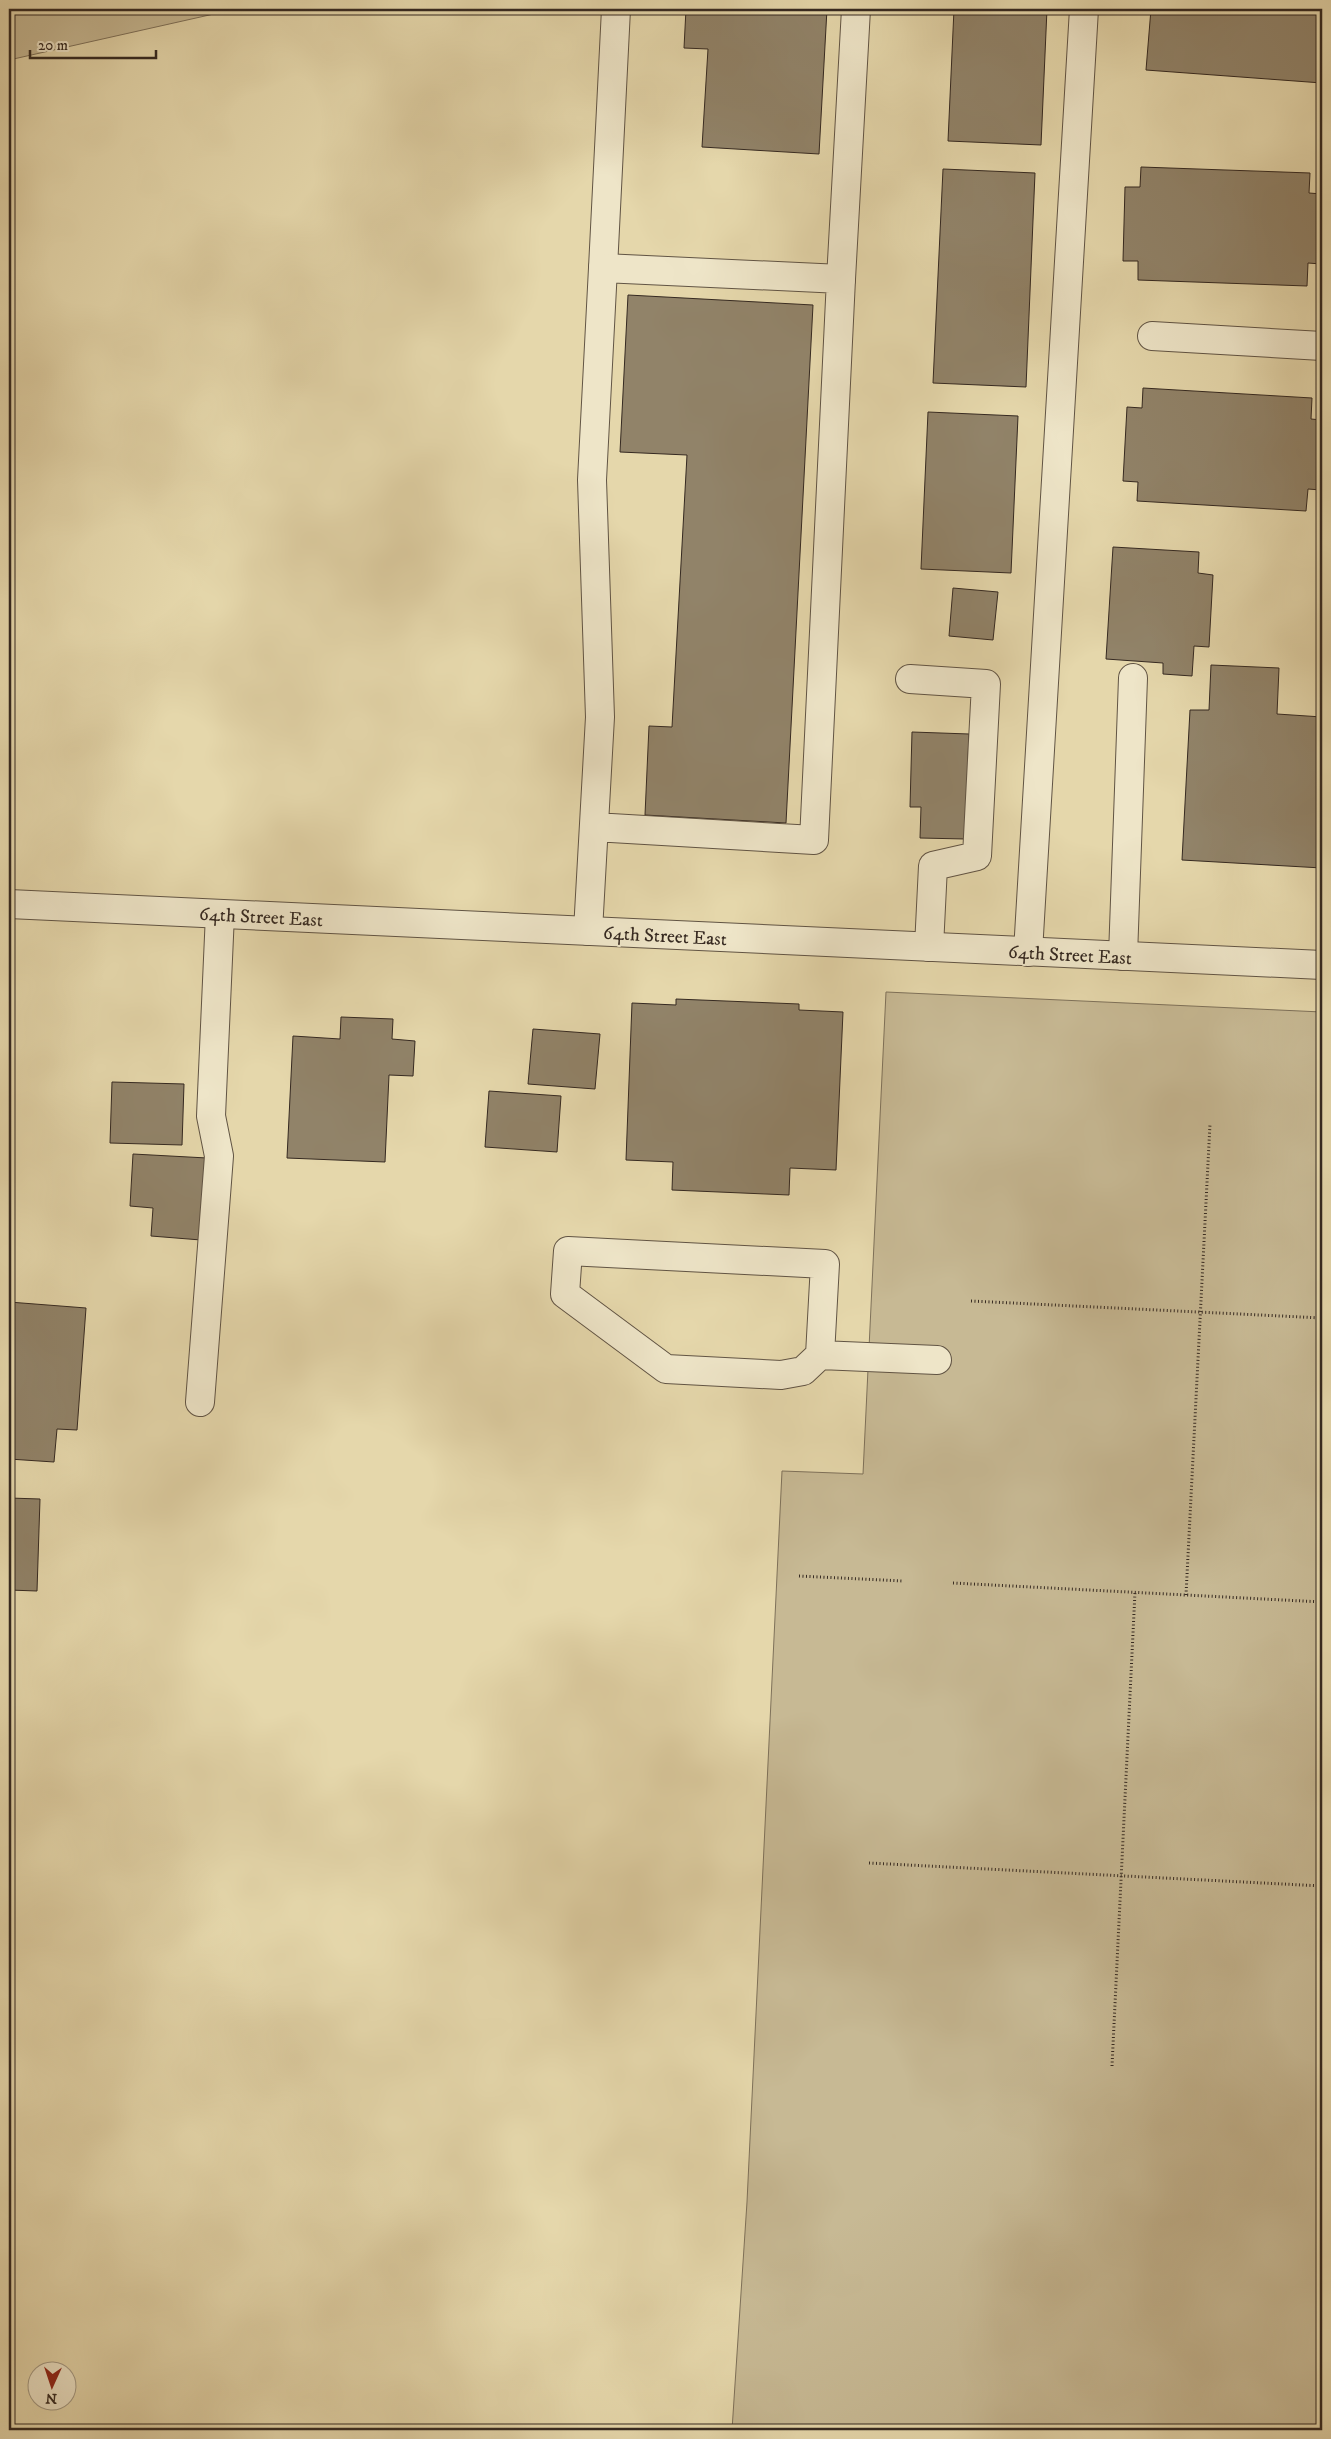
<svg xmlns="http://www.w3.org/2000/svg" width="1331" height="2439" viewBox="0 0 1331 2439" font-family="'IM FELL DW Pica',serif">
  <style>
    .green { fill: #c7b994; stroke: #7e715a }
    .building { fill: #918369; stroke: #352921 }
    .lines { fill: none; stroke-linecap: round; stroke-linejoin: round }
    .minor-casing { stroke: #615444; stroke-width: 30 }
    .path { stroke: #352921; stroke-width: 3; stroke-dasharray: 1 2.5; stroke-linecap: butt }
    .minor { stroke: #eee5c8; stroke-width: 28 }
    .labels { text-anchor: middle; stroke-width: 4; stroke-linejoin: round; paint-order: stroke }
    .street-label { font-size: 19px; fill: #352921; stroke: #eee5c8 }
  </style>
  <rect width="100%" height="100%" fill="#e5d7ab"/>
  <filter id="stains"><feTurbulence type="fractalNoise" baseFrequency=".004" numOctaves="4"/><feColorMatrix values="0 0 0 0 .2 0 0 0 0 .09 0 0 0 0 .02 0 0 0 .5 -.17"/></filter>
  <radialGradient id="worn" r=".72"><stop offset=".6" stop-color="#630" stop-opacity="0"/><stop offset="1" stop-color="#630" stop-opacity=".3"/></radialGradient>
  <g class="green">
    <polygon points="9,9 236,9 9,60"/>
    <polygon points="886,992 1322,1012 1322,2430 732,2430 747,2202 782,1471 863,1474"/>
  </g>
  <g class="building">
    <polygon points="686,9 827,9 819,154 702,147 708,49 684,48"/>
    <polygon points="954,9 1047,9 1041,145 948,141"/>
    <polygon points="1151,9 1322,9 1322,83 1146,70"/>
    <polygon points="1141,167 1310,173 1309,193 1322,194 1321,264 1308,263 1307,286 1138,280 1138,261 1123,261 1125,187 1140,187"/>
    <polygon points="943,169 1035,173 1026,387 933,383"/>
    <polygon points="628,295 813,305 786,823 645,815 649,726 672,727 687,455 620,452"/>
    <polygon points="1143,388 1312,398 1311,419 1322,420 1321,490 1308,489 1306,511 1137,501 1138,482 1123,481 1127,407 1142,408"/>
    <polygon points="928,412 1018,416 1011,573 921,569"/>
    <polygon points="1113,547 1199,552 1198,573 1213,575 1209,647 1194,646 1192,676 1163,674 1163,663 1106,659"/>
    <polygon points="953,588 998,592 993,640 949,636"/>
    <polygon points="1211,665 1279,668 1277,714 1322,717 1322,868 1182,860 1190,710 1209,710"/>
    <polygon points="912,732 969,734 965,839 920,838 921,807 910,807"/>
    <polygon points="676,999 799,1004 799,1010 843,1012 836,1170 790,1168 789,1195 672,1190 673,1162 626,1160 632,1003 676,1005"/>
    <polygon points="341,1017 393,1019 392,1039 415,1041 413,1076 389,1075 385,1162 287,1158 293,1036 340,1039"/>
    <polygon points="533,1029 600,1034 595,1089 528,1084"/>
    <polygon points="112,1082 184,1084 182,1145 110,1143"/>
    <polygon points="489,1091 561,1096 557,1152 485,1147"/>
    <polygon points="133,1154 207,1158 201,1240 151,1236 153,1208 130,1206"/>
    <polygon points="9,1302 86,1308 77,1430 57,1429 54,1462 9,1459"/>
    <polygon points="9,1498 40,1499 37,1591 9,1590"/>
  </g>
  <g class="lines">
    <g class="minor-casing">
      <g id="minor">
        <polyline points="603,268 616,9"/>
        <polyline points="841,279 856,9"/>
        <polyline points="1152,336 1322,346"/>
        <polyline points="910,679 986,684 977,856 933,866 929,947"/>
        <polyline points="9,904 1322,965"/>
        <polyline points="588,931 600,717 592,480 603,268 841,279 814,840 594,827"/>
        <polyline points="1028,952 1084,9"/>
        <polyline points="1123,956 1133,678"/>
        <polyline points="820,1355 825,1264 568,1251 565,1294 666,1369 781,1375 803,1371 820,1355 937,1360"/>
        <polyline points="200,1402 219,1156 211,1116 220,914"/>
      </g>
    </g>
    <g class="path">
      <polyline points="971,1301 1322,1318"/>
      <polyline points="799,1576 903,1581"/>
      <polyline points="953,1583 1322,1602"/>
      <polyline points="1186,1595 1210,1124"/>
      <polyline points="869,1863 1322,1886"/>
      <polyline points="1112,2066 1135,1592"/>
    </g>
    <use href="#minor" class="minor"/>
  </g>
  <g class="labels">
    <g class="street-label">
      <text transform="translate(261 916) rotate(3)" y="7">64th Street East</text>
      <text transform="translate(665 935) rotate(3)" y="7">64th Street East</text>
      <text transform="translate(1070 954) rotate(3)" y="7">64th Street East</text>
    </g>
  </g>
  <rect width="1331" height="2439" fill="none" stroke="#e5d7ab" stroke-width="30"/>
  <rect x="10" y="10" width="1311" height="2419" fill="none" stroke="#352921" stroke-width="2.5"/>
  <rect x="15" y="15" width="1301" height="2409" fill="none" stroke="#352921"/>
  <g transform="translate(52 2386) rotate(183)"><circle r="24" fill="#eee5c8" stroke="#a49a85"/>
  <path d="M0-4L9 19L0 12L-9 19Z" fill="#8f2418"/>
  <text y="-8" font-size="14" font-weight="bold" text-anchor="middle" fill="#352921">N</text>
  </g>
  <path d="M30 50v8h126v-8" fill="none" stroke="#352921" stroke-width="2.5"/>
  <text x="38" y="50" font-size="15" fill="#352921" stroke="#eee5c8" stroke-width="4" paint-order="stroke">20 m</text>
  <rect width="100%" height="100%" filter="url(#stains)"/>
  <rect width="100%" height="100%" fill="url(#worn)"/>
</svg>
